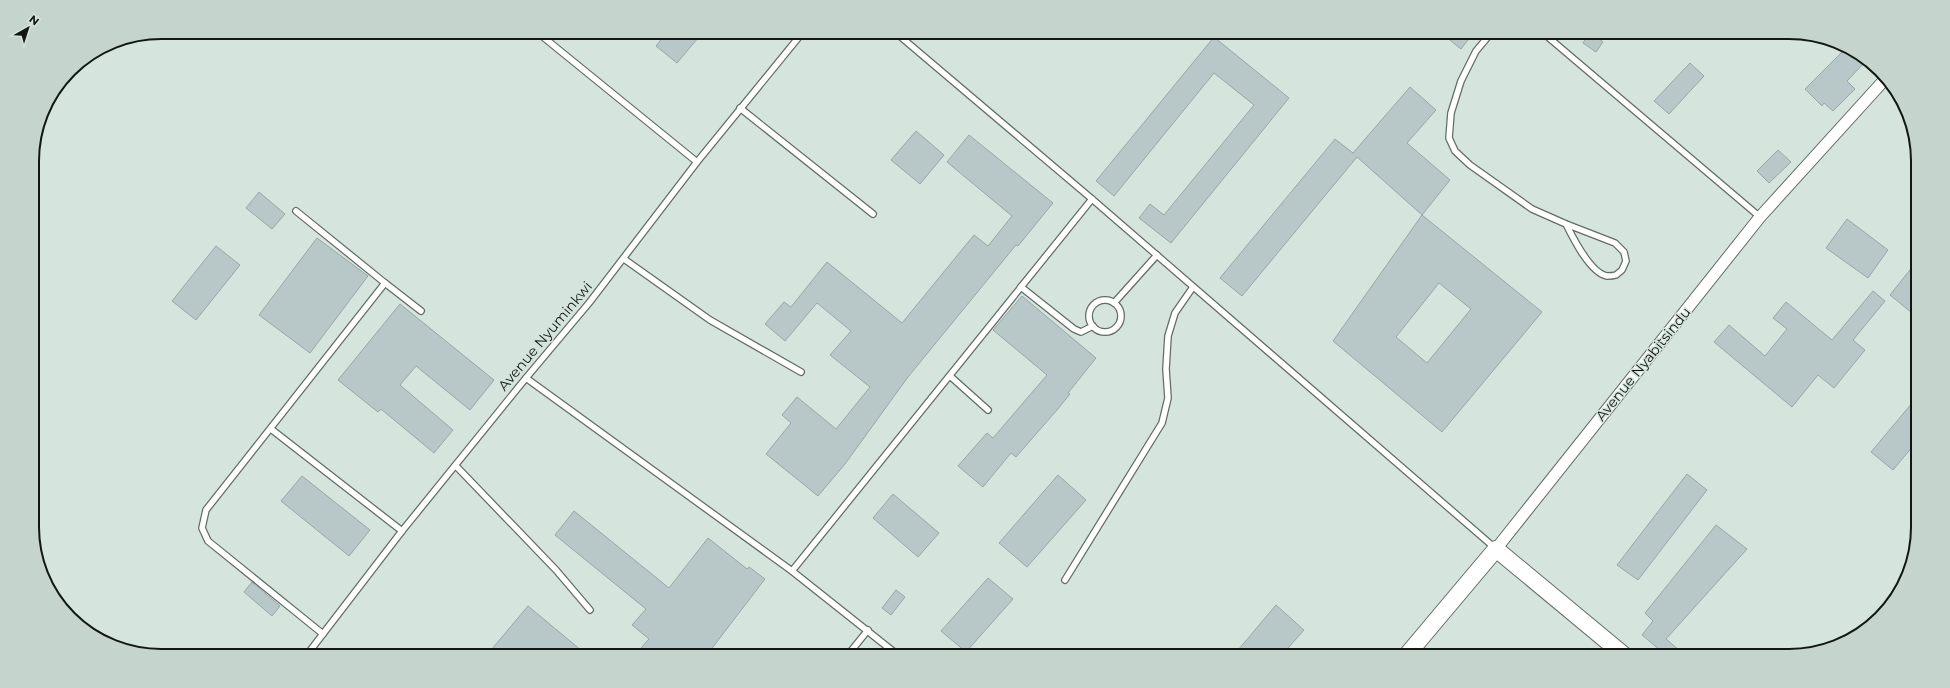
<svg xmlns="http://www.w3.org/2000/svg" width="1950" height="688" viewBox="0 0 1950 688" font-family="Montserrat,sans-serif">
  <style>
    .building { fill: #b8c8c9; stroke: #97a7a8; fill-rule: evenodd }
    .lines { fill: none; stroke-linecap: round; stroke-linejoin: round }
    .lane-casing { stroke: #616d67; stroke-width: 8 }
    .street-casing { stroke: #616d67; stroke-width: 13 }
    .secondary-casing { stroke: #616d67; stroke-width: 18 }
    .lane { stroke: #fff; stroke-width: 5.5 }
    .street { stroke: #fff; stroke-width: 11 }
    .secondary { stroke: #fff; stroke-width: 16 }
    .labels { text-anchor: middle; stroke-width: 3; stroke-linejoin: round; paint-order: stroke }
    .street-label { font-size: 14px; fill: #121714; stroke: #d5e4dd }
    .rim { fill: none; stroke: #121714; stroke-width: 2 }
  </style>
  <rect width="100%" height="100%" fill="#d5e4dd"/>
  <g class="building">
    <polygon points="667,32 703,32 677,63 656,46"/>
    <polygon points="1440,32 1474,32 1461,49"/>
    <polygon points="1590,32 1603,42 1596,52 1583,43"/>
    <polygon points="1214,37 1289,98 1171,243 1139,218 1150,204 1164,215 1254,105 1214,73 1114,196 1096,181"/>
    <polygon points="1845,49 1865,62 1847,81 1855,89 1833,111 1824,103 1822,106 1805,89"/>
    <polygon points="1690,63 1704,76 1669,114 1654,101"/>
    <polygon points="1410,87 1436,110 1407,143 1450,180 1422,215 1357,157 1242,296 1220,278 1335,139 1353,153"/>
    <polygon points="916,131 944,155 920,184 891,160"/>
    <polygon points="969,135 1053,203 1018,246 1016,245 908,377 845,464 818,496 766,454 791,423 782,415 797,397 836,429 870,387 830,355 851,331 817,303 785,341 765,324 784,302 791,307 827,262 902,323 974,235 988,246 1012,216 947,162"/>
    <polygon points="1778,150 1791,162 1769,183 1757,171"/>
    <polygon points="259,192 285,214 272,229 246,208"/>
    <path d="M1422 215 1542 312 1442 432 1333 341ZM1439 283 1471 309 1427 363 1396 337Z"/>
    <polygon points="1847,219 1888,250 1868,278 1826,248"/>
    <polygon points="317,238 368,276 310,353 259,315"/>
    <polygon points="216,246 240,265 196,320 172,301"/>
    <polygon points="1917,261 1917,317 1890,295"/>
    <polygon points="1873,291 1885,301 1853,340 1865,350 1834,388 1818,375 1792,407 1714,342 1729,325 1765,356 1787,329 1773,318 1786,302 1832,340"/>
    <polygon points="1022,296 1096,358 1068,393 1070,394 1057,410 1016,457 1011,453 983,487 958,466 987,433 993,438 1047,375 993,330"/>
    <polygon points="400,304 494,380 470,410 416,366 400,385 453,430 434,453 381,409 378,412 338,380"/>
    <polygon points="1918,396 1918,440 1893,470 1871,452"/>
    <polygon points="1687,474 1707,490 1638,580 1617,565"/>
    <polygon points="1058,475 1086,500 1027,567 999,543"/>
    <polygon points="302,476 370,530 349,556 281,501"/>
    <polygon points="893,494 939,533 918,557 873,518"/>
    <polygon points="574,511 669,588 708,538 747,569 749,567 765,579 706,656 634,656 649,639 632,625 646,609 555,535"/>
    <polygon points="1716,525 1747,549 1666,639 1686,656 1667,656 1642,635 1653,621 1645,613"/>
    <polygon points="988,578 1013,599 966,652 941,631"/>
    <polygon points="252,582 280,606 272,616 244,592"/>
    <polygon points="896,590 905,597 891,615 882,608"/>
    <polygon points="1276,605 1304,630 1281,656 1233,656"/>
    <polygon points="528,606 588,656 486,656"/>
  </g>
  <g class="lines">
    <g class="lane-casing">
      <g id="lane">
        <polyline points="537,32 697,162"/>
        <polyline points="895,32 1092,199 1495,548"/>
        <path d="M1492 32 1476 51 1461 81 1451 113 1449 138 1455 151 1470 165 1532 209 1566 224 1615 243 1624 252 1626 261 1622 270 1616 275C1613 276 1609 276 1607 276 1590 273 1573 238 1566 224"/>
        <polyline points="1542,32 1760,217"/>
        <polyline points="1552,40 1558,32"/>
        <polyline points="740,108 873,214"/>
        <polyline points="296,211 385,283 206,510 202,528 208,541 323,634"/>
        <polyline points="624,259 710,320 801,372"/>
        <polyline points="385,283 421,311"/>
        <polyline points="1021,287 1074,329 1081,332 1093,326"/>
        <circle cx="1105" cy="316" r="16"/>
        <polyline points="1114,303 1157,255"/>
        <polyline points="950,376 988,410"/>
        <polyline points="526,378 792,571 899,656"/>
        <polyline points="271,429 402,531"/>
        <polyline points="456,466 556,570 590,610"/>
        <polyline points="792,571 1092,199"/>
        <polyline points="1065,580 1162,423 1168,398 1166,369 1168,336 1175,313 1193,287"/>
        <polyline points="306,656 402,531 526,378 589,303 697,162 803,32"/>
        <polyline points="847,656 868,630"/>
      </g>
    </g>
    <g class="street-casing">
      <polyline id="street" points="1496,549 1760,217 1887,77"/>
    </g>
    <g class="secondary-casing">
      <polyline id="secondary" points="1406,656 1496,549 1625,656"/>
    </g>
    <use href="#lane" class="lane"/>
    <use href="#street" class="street"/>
    <use href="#secondary" class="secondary"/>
  </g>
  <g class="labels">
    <g class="street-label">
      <text transform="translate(545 336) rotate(-50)" y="5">Avenue Nyuminkwi</text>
      <text transform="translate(1643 364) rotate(-51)" y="5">Avenue Nyabitsindu</text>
    </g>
  </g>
  <path d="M0 0H1950V688H0ZM161 39H1789A122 122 0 0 1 1911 161V527A122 122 0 0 1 1789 649H161A122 122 0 0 1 39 527V161A122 122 0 0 1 161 39Z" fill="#c5d4cd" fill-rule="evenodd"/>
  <path class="rim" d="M161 39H1789A122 122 0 0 1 1911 161V527A122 122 0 0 1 1789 649H161A122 122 0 0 1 39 527V161A122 122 0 0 1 161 39Z"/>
  <g transform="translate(28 28) rotate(39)" stroke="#d5e4dd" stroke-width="3" paint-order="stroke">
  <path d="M0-3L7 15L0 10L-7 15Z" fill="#121714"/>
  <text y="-6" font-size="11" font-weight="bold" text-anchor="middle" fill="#121714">N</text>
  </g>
</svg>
